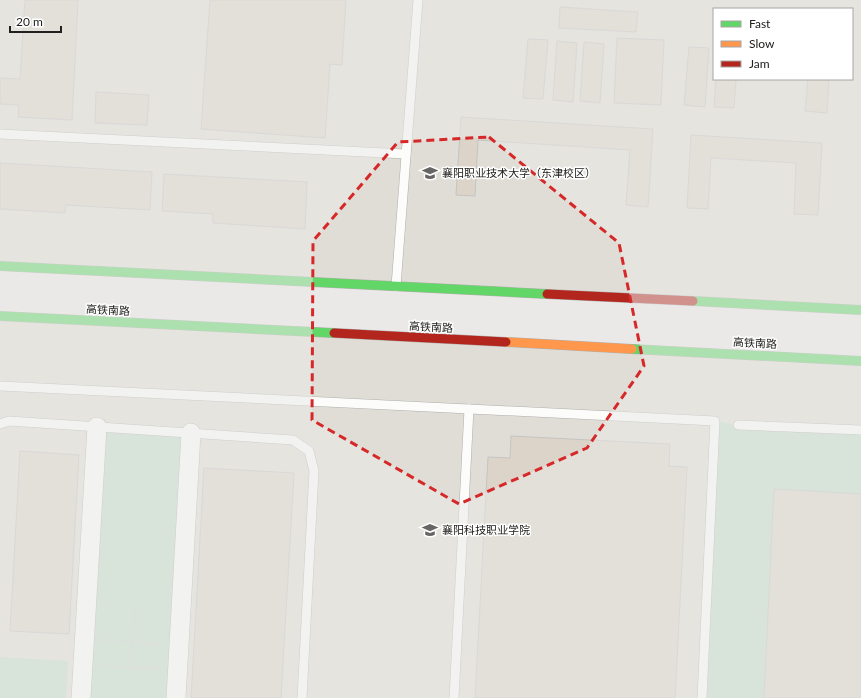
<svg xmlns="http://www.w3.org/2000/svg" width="861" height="698" viewBox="0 0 861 698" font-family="Lato,'Noto Sans SC',sans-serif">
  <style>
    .built { fill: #e0ddd6; fill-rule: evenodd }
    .green { fill: #c4dcc8 }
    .building { fill: #dcd4c9; stroke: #c5c4c3 }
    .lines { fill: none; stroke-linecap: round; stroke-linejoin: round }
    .lane-casing { stroke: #afaeac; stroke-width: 10 }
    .street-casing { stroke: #afaeac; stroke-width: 20 }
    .fast-casing { stroke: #afaeac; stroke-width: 10 }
    .slow-casing { stroke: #afaeac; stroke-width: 10 }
    .jam-casing { stroke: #afaeac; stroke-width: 10 }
    .path { stroke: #d0d0d0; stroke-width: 2.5; stroke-dasharray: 2 2; stroke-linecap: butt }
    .lane { stroke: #fcfcfb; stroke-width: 9 }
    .street { stroke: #fcfcfb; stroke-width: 19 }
    .fast { stroke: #63d668; stroke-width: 9 }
    .slow { stroke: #ff974d; stroke-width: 9 }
    .jam { stroke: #b3261e; stroke-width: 9 }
    .marked { fill: none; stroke: #d62828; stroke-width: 3; stroke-dasharray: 8 5; stroke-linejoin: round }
    .labels { text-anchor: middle; stroke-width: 3; stroke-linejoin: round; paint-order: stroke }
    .poi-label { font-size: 11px; fill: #20201e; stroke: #fff; text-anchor: start }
    .street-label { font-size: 11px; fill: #20201e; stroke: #fff }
  </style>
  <rect width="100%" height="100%" fill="#eae9e7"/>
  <g class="built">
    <path d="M0 0H861V310L0 266ZM714 9H852V79H714Z"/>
    <polygon points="0,316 861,361 861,698 0,698"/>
  </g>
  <g class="green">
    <polygon points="715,421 738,425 861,430 861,698 702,698"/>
    <polygon points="97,427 191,433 176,698 81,698"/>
    <polygon points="0,657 68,661 66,698 0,698"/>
  </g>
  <g class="building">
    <polygon points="25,0 78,0 72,120 18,117 19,105 0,104 0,78 20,79"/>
    <polygon points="210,0 346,0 342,65 330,64 325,138 201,129"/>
    <polygon points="560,7 638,12 636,32 559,28"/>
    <polygon points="617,38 664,40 661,105 614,103"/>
    <polygon points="528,39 548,40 543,99 523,98"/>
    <polygon points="557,41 577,43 573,102 553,100"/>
    <polygon points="584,42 604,44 600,103 580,101"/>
    <polygon points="689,47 709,48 705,107 684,105"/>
    <polygon points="716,79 736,79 734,108 714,107"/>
    <polygon points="808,79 829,79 827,113 805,111"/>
    <polygon points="96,92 149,95 147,125 95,123"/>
    <polygon points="461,117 653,129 648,207 626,205 630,150 478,140 475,196 456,195"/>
    <polygon points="691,135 822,143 818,215 794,214 796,163 711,158 708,209 687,208"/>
    <polygon points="0,163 152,172 150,210 66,205 65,213 0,209"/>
    <polygon points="164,174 307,182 305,229 213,223 213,214 162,211"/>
    <polygon points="511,436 670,444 669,466 687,467 675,698 475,698 488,457 510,458"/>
    <polygon points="20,451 79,455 69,634 10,631"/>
    <polygon points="204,468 294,473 281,698 191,698"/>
    <polygon points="774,489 861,494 861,698 764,698"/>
  </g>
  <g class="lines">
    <g class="lane-casing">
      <g id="lane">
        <polyline points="0,134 406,154"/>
        <polyline points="396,286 418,0"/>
        <polyline points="0,386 715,421 702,698"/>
        <polyline points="0,424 9,421 293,440 309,451 314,471 302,698"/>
        <polyline points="738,425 861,430"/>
        <polyline points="454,698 469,409"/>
      </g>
    </g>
    <g class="street-casing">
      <g id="street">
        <polyline points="81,698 97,427"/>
        <polyline points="176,698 191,433"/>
      </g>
    </g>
    <g class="fast-casing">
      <g id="fast">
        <polyline points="0,266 547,294"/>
        <polyline points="693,301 861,310"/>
        <polyline points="0,316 334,333"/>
        <polyline points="632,349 861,361"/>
      </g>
    </g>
    <g class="slow-casing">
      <polyline id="slow" points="506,342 632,349"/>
    </g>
    <g class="jam-casing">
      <g id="jam">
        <polyline points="547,294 693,301"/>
        <polyline points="334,333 506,342"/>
      </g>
    </g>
    <g class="path">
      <polyline points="101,640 162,644"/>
      <polyline points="100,666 161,669"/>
      <polyline points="131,667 135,607"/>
    </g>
    <use href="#lane" class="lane"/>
    <use href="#street" class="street"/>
    <use href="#fast" class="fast"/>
    <use href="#slow" class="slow"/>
    <use href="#jam" class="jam"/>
  </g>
  <path d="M0 0H861V698H0ZM489 137 619 243 644 366 587 448 459 504 312 420 313 241 398 142Z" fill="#eae9e7" fill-opacity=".55" fill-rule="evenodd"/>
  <path class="marked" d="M489 137 619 243 644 366 587 448 459 504 312 420 313 241 398 142Z"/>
  <defs>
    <g id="university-bare" transform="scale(1.2)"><path d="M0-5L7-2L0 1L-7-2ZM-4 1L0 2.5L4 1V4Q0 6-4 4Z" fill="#676664" stroke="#fff" stroke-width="2.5" paint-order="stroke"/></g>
  </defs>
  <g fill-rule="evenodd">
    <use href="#university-bare" x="430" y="173"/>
    <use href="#university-bare" x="430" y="530"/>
  </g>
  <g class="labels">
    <g class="poi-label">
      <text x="442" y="177">襄阳职业技术大学（东津校区）</text>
      <text x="442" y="534">襄阳科技职业学院</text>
    </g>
    <g class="street-label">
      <text transform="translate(108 310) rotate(3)" y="4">高铁南路</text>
      <text transform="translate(431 327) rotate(3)" y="4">高铁南路</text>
      <text transform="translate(755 343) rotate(3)" y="4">高铁南路</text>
    </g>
  </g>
  <rect x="713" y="8" width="140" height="72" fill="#ffffff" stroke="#a6a6a5"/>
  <rect x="721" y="21" width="20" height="6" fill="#63d668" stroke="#a6a6a5"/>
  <text x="749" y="28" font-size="12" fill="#20201e">Fast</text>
  <rect x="721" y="41" width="20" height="6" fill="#ff974d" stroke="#a6a6a5"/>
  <text x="749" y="48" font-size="12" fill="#20201e">Slow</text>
  <rect x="721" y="61" width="20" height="6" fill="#b3261e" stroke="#a6a6a5"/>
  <text x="749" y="68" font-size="12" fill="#20201e">Jam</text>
  <path d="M10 26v6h51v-6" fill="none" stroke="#20201e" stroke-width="2"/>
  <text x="16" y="26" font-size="12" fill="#20201e" stroke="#ffffff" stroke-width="3" paint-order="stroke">20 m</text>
</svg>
